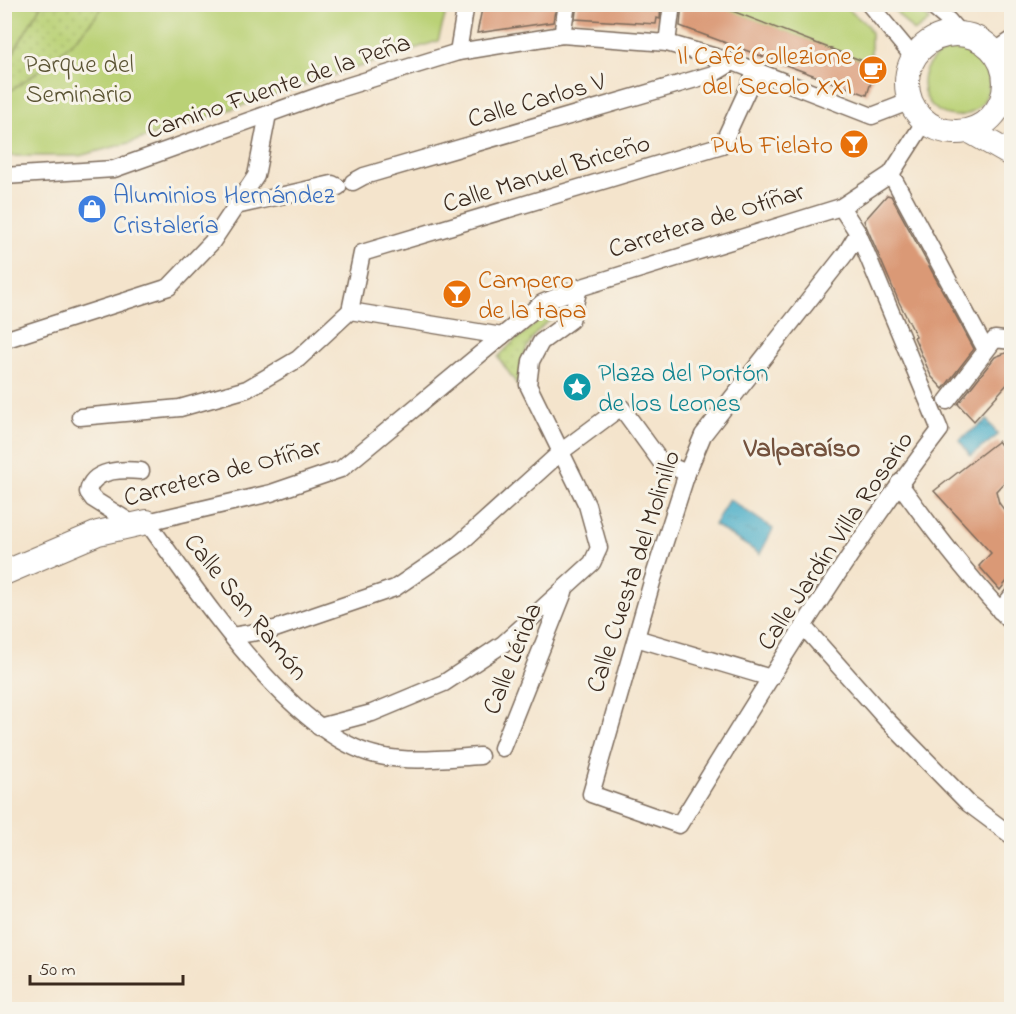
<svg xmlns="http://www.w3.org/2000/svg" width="1016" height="1014" viewBox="0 0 1016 1014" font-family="'Indie Flower',sans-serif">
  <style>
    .green { fill: #bad176; stroke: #7a7e4a; stroke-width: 1.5 }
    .garden { fill: url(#garden-dots); stroke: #7a7e4a; stroke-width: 1.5 }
    .water { fill: url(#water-ripples); stroke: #426c73; stroke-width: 1.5 }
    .building { fill: #da9976 }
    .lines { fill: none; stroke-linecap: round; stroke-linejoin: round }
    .street-casing { stroke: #7c6b5b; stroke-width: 19 }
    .secondary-casing { stroke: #7c6b5b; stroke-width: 26 }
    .street { stroke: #fff; stroke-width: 16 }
    .secondary { stroke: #fff; stroke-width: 24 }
    .labels { text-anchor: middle; stroke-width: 6; stroke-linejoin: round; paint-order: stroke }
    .food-label { font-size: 26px; fill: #c56008; stroke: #f7f3e8; text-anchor: end }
    .park-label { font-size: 26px; fill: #5b5434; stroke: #f7f3e8 }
    .street-label { font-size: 26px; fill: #3b2a1e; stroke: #f7f3e8 }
    .shop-label { font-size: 26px; fill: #366cbe; stroke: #f7f3e8; text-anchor: start }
    .culture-label { font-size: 26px; fill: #0d838f; stroke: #f7f3e8; text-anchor: start }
    .neighbourhood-label { font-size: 27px; font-weight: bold; fill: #73513d; stroke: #f7f3e8 }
  </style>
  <defs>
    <pattern id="garden-dots" width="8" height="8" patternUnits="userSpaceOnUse" patternTransform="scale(1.5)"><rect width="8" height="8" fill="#bad176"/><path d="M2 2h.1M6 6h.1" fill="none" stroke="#a1b466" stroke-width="1.8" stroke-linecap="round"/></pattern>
    <pattern id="water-ripples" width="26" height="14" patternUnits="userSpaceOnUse" patternTransform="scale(1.5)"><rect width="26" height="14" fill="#49adc8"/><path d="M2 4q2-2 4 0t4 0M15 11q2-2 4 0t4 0" fill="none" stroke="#3e8da2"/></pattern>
  </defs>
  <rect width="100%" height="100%" fill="#f7f3e8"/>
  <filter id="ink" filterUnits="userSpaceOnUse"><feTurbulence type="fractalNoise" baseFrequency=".0167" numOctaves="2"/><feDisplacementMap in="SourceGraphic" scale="12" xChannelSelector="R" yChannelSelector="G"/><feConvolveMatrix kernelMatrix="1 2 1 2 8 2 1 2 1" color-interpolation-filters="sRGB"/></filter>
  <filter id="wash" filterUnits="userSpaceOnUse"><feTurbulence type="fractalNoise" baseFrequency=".008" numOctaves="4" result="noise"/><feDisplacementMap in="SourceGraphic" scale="24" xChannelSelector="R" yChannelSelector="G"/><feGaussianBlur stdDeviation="1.35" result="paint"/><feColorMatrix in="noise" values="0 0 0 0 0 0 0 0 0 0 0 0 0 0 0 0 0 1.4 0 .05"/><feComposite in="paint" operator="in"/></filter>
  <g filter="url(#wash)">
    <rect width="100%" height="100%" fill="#f4e4cc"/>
    <g class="green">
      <polygon points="721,4 843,5 867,25 871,33 871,64 720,7"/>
      <polygon points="5,5 448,5 438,41 129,143 79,156 5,156"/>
      <polygon points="890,5 910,5 930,20 914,32"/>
      <circle cx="956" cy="83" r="33"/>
    </g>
    <g class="garden">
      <path d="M41 5H104C81 39 40 73 5 94V63L13 53Z"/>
      <path d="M549 313 553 318C524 338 521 358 521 390L498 357 514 341Z"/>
    </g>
    <g class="water">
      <polygon points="987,420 998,435 971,456 959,440"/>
      <polygon points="729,499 773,529 760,554 714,525"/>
    </g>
    <g id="blocks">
      <g class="building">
        <polygon points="483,4 556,4 553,22 477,33"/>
        <polygon points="577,4 661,4 660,19 657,18 656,24 575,19"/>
        <polygon points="682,4 714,4 876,66 867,95 680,26"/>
        <polygon points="887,195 891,196 974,349 943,389 931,376 914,337 916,336 899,302 864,221"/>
        <polygon points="1011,351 1011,380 974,421 958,404 995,357"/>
        <polygon points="998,441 1011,459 1011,475 996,491 999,503 1011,519 1011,576 1000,590 979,566 991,553 934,491"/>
      </g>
    </g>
  </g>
  <g filter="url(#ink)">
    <use href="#blocks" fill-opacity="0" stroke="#7c6b5b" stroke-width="1.5"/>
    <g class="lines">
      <g class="street-casing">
        <g id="street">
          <polyline points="869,4 914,58"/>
          <polyline points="929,4 948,20 961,35"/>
          <polyline points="562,35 567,4"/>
          <polyline points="667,43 672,4"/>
          <polyline points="458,52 466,4"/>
          <polyline points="994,52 1012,40"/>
          <polyline points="891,174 986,350"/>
          <polyline points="4,176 114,169 335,90 458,52 562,35 667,43 733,62 872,116 911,101"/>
          <polyline points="353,182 364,176 713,74 733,62"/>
          <polyline points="236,206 332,184 338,187"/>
          <path d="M841 207 858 233 940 430C844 555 762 691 679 825L591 794 652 582 687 473 703 435 846 253 858 233"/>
          <polyline points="350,311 502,336"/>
          <polyline points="4,340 169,287 212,242 256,176 268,114"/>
          <polyline points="947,401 995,339 1012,341"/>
          <polyline points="80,417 180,408 247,389 298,359 350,311 362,253 722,145 756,71"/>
          <path d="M899 483C934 532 970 579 1012 623"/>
          <path d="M133 524 93 499 88 492C92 469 122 469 141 471"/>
          <polyline points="1000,611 1012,596"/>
          <polyline points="804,627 886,719 969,804 1012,836"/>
          <polyline points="232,636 275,629 395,588 458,545 562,451 621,407 661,462 687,473"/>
          <polyline points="636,638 771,678"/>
          <polyline points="319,727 372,713 444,683 503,644 592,563 599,548 587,505 528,385 531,361 541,342 571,320 579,288"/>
          <polyline points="502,748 564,592"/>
          <path d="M480 756C447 758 412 763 380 756 293 739 198 591 147 522L271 493 341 469 542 303 579 288 841 207 891 174 925 121"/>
        </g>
      </g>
      <g class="secondary-casing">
        <g id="secondary">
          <circle cx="956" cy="83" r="49"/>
          <polyline points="970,131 1012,155"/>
          <polyline points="4,573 98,533 147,522"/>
        </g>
      </g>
      <use href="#street" class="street"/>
      <use href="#secondary" class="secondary"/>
    </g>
  </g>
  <defs>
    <g id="cafe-disc" transform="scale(1.5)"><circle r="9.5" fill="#e8710a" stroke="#f7f3e8"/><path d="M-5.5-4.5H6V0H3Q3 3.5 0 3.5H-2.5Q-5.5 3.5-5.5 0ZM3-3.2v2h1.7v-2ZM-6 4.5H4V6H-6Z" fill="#fff"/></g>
    <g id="bar-disc" transform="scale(1.5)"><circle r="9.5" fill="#e8710a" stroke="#f7f3e8"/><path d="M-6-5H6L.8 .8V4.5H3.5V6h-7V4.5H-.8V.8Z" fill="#fff"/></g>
    <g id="shop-disc" transform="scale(1.5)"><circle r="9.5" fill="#3f7fe0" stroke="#f7f3e8"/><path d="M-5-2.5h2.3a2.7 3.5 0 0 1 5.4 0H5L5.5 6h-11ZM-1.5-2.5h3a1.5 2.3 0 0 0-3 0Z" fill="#fff"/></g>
    <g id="sight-disc" transform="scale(1.5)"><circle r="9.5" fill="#0f9aa8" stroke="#f7f3e8"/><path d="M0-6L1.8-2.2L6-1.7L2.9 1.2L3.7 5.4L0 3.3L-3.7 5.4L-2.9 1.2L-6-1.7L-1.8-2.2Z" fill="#fff"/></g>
  </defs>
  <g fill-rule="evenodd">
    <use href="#cafe-disc" x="873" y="70"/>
    <use href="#bar-disc" x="854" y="144"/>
    <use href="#shop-disc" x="92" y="209"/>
    <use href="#bar-disc" x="457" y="294"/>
    <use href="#sight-disc" x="577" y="387"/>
  </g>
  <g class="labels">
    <g class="food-label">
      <text x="852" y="64">Il Café Collezione<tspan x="852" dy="30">del Secolo XXI</tspan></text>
      <text x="833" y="153">Pub Fielato</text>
      <text x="478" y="288" text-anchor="start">Campero<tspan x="478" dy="30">de la tapa</tspan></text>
    </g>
    <g class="park-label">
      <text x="79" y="72">Parque del<tspan x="79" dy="30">Seminario</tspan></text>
    </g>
    <g class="street-label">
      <text transform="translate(278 85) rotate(-19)" y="9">Camino Fuente de la Peña</text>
      <text transform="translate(536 99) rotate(-16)" y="9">Calle Carlos V</text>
      <text transform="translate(546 172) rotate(-17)" y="9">Calle Manuel Briceño</text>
      <text transform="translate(706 219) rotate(-17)" y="9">Carretera de Otíñar</text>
      <text transform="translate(222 471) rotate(-15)" y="9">Carretera de Otíñar</text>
      <text transform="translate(834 540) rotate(-56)" y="9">Calle Jardín Villa Rosario</text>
      <text transform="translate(632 571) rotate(-72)" y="9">Calle Cuesta del Molinillo</text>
      <text transform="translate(247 606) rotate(51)" y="9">Calle San Ramón</text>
      <text transform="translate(511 658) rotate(-68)" y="9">Calle Lérida</text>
    </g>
    <g class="shop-label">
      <text x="113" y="203">Aluminios Hernández<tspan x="113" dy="30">Cristalería</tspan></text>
    </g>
    <g class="culture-label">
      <text x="598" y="381">Plaza del Portón<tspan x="598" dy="30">de los Leones</tspan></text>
    </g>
    <g class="neighbourhood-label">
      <text x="802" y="456">Valparaíso</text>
    </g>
  </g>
  <rect width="1016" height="1014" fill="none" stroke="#f7f3e8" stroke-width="24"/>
  <path d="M30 975v9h153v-9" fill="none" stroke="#3b2a1e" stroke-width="3"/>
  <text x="39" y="975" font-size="18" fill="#3b2a1e" stroke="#f7f3e8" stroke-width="4.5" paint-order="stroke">50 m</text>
</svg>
